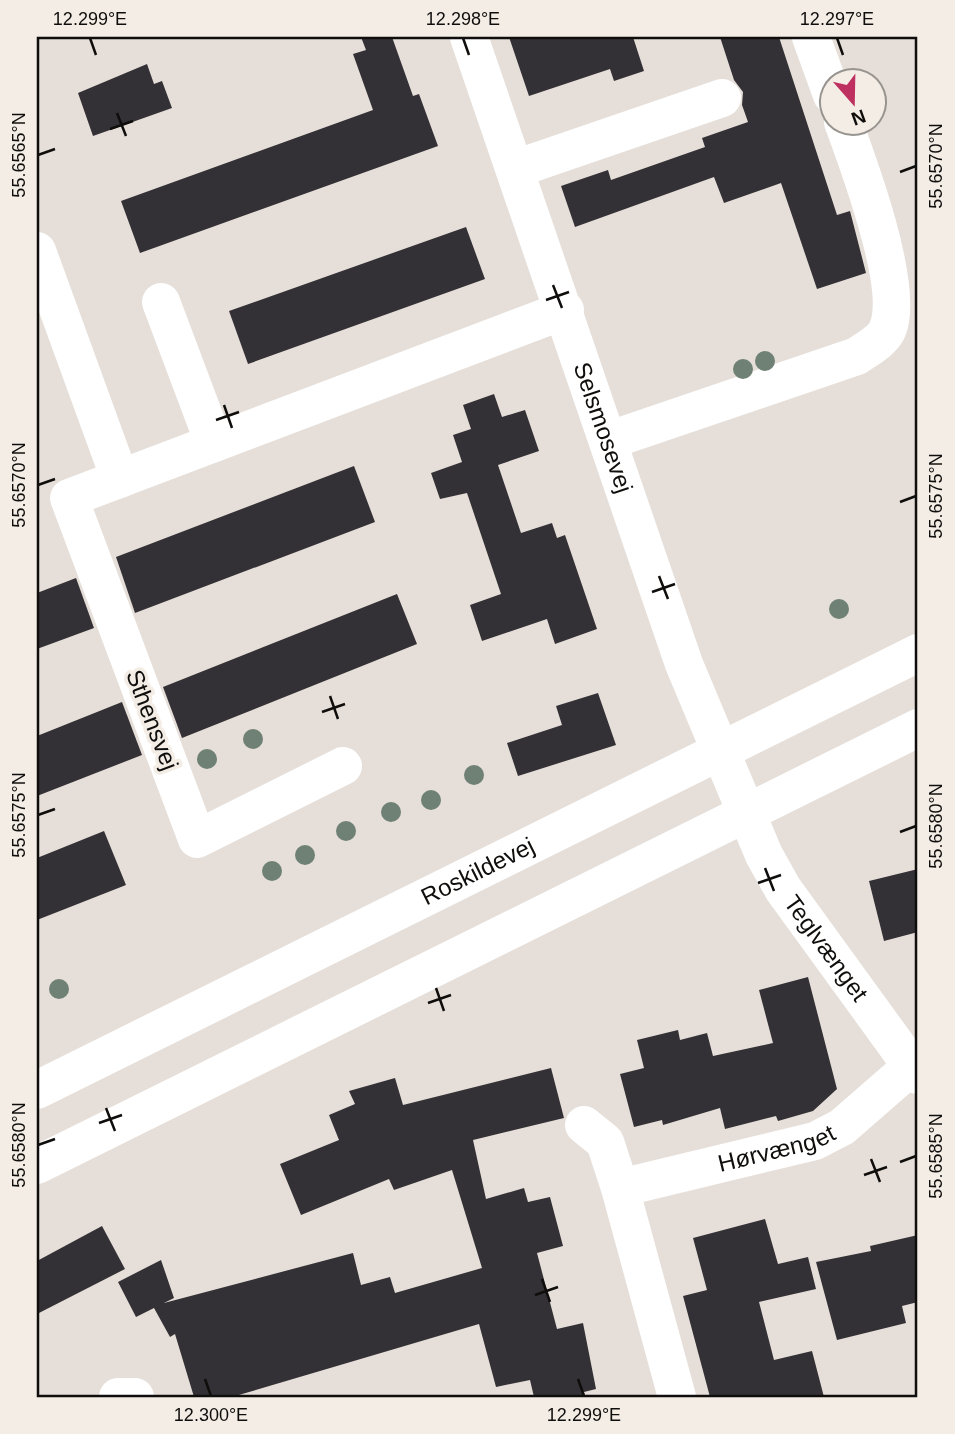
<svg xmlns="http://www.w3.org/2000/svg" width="955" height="1434" viewBox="0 0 955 1434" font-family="Helvetica,sans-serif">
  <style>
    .building { fill: #343136 }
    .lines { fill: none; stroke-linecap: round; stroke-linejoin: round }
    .minor { stroke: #fff; stroke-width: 38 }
    .major { stroke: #fff; stroke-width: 38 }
    .tree { fill: #6f8074 }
    .ticks { fill: none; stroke: #100e0c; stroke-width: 2.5 }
    .labels { text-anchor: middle; stroke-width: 7; stroke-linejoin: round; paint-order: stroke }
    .street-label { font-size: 24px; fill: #100e0c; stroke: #f3ede6 }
    .neatline { fill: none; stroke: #100e0c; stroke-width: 2.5 }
    .ticks-label { font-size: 18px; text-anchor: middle; fill: #100e0c }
  </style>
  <rect width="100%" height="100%" fill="#e6dfd9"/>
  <g class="building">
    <polygon points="361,37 392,37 413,96 419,94 438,146 140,253 121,201 373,110 353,54 366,50"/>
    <polygon points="509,37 633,37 644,71 614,81 610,69 529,96"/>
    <polygon points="720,37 779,37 837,215 850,211 866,273 817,289 781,183 724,203 714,177 575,227 561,186 608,170 611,180 705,147 702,138 748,122 742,105 743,92 734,80"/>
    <polygon points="147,64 154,84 162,81 172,108 93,136 78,93"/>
    <polygon points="466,227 485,279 248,364 229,311"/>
    <polygon points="494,394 502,417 525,410 539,451 498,465 521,533 552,523 557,538 565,535 597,629 555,644 547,619 482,641 470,605 501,594 467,493 440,499 431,473 462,462 453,435 471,429 463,405"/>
    <polygon points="354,466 375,522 135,613 116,557"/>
    <polygon points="76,578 94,628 37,649 37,593"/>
    <polygon points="397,594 417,644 182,738 163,687"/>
    <polygon points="598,693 616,745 518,776 507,743 562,725 556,706"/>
    <polygon points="122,702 142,755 37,796 37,736"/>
    <polygon points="104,831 126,885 37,920 37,858"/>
    <polygon points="918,869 918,932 884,941 869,881"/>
    <polygon points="808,977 837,1089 813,1111 778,1121 776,1116 725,1129 720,1108 663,1125 662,1120 634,1127 620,1074 644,1068 637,1040 678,1030 680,1040 707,1033 713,1056 773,1043 759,990"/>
    <polygon points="551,1068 564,1118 473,1140 486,1199 524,1188 528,1202 550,1197 563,1246 537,1253 557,1329 583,1323 596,1389 584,1392 585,1397 534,1397 530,1380 496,1387 479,1324 232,1397 194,1397 175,1334 170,1337 154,1308 136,1317 118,1282 161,1260 174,1298 164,1303 353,1253 361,1285 390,1277 395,1293 482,1268 452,1170 394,1190 389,1179 301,1215 280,1164 339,1140 329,1115 355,1104 349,1091 395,1078 403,1105"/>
    <polygon points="765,1219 778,1264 808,1257 816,1289 759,1302 774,1360 812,1351 824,1397 710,1397 683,1296 707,1290 693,1238"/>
    <polygon points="102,1226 125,1269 37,1314 37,1261"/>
    <polygon points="918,1235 918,1302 902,1306 906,1323 837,1340 816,1262 871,1251 870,1246"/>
  </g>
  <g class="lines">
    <g class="minor">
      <path id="s1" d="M469 37 684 664 764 855 783 889 918 1075"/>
      <polyline points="811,37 832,95"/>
      <polyline points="515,169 722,98"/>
      <polyline points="37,251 120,479"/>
      <polyline points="161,302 214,443"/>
      <path d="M610 440 857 356C867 349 884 340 888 328 904 286 859 165 843 122"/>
      <polyline points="343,766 197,839 69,498 565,310"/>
      <polyline points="584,1125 605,1142 620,1188"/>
      <polyline points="118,1397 135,1397"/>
      <path id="s2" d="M677 1397 620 1188 815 1141 842 1127 912 1066"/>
    </g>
    <g class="major">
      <path id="s3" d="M37 1090 918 653"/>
      <polyline points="37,1165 918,728"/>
    </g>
  </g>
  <g class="tree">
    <circle cx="765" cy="361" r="10"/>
    <circle cx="743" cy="369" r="10"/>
    <circle cx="839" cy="609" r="10"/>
    <circle cx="253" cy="739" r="10"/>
    <circle cx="207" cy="759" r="10"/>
    <circle cx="474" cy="775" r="10"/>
    <circle cx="431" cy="800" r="10"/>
    <circle cx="391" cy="812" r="10"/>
    <circle cx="346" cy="831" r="10"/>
    <circle cx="305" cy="855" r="10"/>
    <circle cx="272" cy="871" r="10"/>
    <circle cx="59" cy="989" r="10"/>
  </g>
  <path class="ticks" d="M90 38 96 55M463 38 469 55M837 38 843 55M117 113 126 136M110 129 133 121M38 155 55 149M900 172 916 166M553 285 562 308M546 300 569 292M224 405 232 428M216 420 239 412M38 485 55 479M900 502 916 496M659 576 668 599M652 592 675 584M330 696 338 719M322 712 345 704M38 815 55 809M900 832 916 826M765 868 774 891M758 883 781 875M436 988 444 1011M428 1003 451 995M106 1108 115 1131M99 1123 122 1115M38 1145 55 1139M871 1159 880 1182M900 1162 916 1156M864 1175 887 1167M542 1279 550 1302M535 1295 558 1287M205 1379 211 1396M578 1379 584 1396"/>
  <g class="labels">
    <g class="street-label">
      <text dy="8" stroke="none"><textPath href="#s1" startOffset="413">Selsmosevej</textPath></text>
      <text transform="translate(152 720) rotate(69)" y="8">Sthensvej</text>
      <text dy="8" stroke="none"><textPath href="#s3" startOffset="492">Roskildevej</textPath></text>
      <text dy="8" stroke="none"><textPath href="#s1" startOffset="982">Teglvænget</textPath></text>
      <text dy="8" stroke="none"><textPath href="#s2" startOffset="378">Hørvænget</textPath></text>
    </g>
  </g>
  <rect width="955" height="1434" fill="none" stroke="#f3ede6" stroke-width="77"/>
  <g transform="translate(853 102) rotate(160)"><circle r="33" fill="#f3ede6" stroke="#98948f" stroke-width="2"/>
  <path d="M0-5L12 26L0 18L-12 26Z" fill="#be305f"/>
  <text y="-10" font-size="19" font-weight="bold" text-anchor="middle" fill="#100e0c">N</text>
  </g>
  <rect x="38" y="38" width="878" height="1358" class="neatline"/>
  <g class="ticks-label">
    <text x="90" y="25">12.299°E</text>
    <text x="463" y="25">12.298°E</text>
    <text x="837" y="25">12.297°E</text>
    <text transform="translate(19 155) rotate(-90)" y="6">55.6565°N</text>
    <text transform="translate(936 166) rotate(-90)" y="6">55.6570°N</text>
    <text transform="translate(19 485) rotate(-90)" y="6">55.6570°N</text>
    <text transform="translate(936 496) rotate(-90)" y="6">55.6575°N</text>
    <text transform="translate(19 815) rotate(-90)" y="6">55.6575°N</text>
    <text transform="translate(936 826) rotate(-90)" y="6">55.6580°N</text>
    <text transform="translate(19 1145) rotate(-90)" y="6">55.6580°N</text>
    <text transform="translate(936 1156) rotate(-90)" y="6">55.6585°N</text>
    <text x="211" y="1421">12.300°E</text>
    <text x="584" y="1421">12.299°E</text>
  </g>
</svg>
